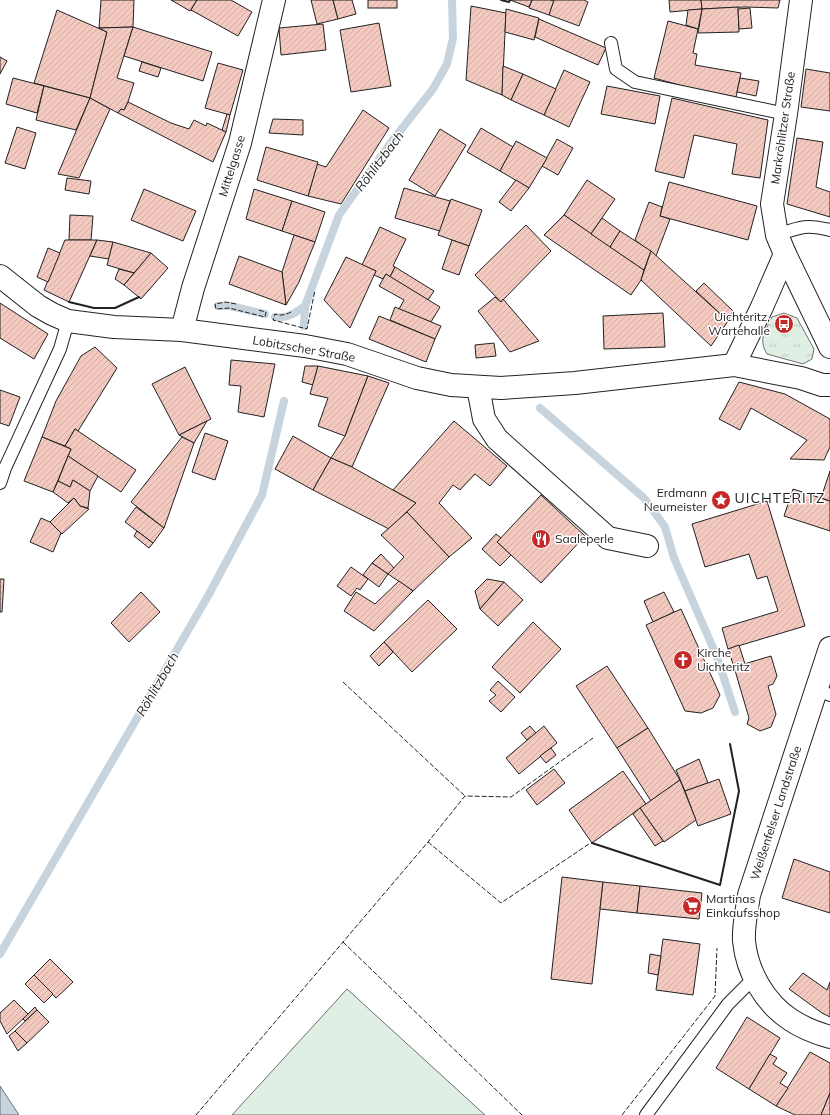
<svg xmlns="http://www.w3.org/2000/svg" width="830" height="1115" viewBox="0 0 830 1115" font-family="Mulish,sans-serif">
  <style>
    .grass { fill: url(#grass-tufts); stroke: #6f6f6f }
    .pitch { fill: #e0efe3; stroke: #6f6f6f }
    .water { fill: #c7d3dd; stroke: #6f6f6f }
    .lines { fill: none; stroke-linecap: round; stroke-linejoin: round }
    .stream { stroke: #c7d3dd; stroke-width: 8 }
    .building { fill: url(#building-hatch); stroke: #222 }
    .service-casing { stroke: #222; stroke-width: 14 }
    .minor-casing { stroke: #222; stroke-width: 24 }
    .tertiary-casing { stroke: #222; stroke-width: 24 }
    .secondary-casing { stroke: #222; stroke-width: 24 }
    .service { stroke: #fff; stroke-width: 12 }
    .minor { stroke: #fff; stroke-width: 22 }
    .tertiary { stroke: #fff; stroke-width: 22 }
    .secondary { stroke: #fff; stroke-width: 22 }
    .fence { stroke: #222; stroke-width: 1; stroke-dasharray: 5 2; stroke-linecap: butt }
    .wall { stroke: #222; stroke-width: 2 }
    .labels { text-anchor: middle; stroke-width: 3; stroke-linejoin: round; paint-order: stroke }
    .street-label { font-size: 12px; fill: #222; stroke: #fff }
    .poi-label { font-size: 12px; fill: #222; stroke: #fff; text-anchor: start }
    .water-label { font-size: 13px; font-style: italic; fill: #222; stroke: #fff }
    .quarter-label { font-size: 14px; letter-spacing: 1px; fill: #222; stroke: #fff }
  </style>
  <defs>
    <pattern id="grass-tufts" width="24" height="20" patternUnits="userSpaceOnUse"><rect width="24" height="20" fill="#e0efe3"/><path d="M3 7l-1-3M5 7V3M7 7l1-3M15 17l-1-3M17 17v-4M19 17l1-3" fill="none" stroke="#c0cdc2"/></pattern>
    <pattern id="building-hatch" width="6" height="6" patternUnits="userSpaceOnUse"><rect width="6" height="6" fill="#f3c9c0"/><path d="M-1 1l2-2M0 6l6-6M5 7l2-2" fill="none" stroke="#d0aca5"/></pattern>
  </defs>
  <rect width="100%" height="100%" fill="#fff"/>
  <path class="grass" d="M784 313 797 318 814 349 812 359 803 364 767 354C758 339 765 332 772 317Z"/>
  <polygon class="pitch" points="347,989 485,1115 232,1115"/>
  <polygon class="water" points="0,1086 19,1115 0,1115"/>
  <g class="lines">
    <g class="stream">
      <polyline points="218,306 230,306 265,314"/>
      <path d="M275 317C287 319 295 313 305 306"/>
      <polyline points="304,326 305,306 339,215 392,141 433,89 447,64 453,38 452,0"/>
      <polyline points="540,408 644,498 665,527 674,558 717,657 735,712"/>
      <polyline points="0,954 208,596 262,495 284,401"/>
    </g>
  </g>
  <g class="building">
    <polygon points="101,0 134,0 133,27 99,28"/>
    <polygon points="171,0 197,0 190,11"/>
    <polygon points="197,0 231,0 252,12 238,36 191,10"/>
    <polygon points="311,0 333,0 338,19 317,24"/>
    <polygon points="333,0 352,0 356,14 338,19"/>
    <rect x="368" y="0" width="29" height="8"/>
    <polygon points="510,0 532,0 529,7"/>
    <polygon points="532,0 550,0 554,1 549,15 529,8"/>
    <polygon points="554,0 584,0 588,2 579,26 549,15"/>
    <polygon points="669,0 701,0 702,9 670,12"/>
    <polygon points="701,0 780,0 778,8 745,7 702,9"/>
    <polygon points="471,6 506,13 502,95 466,80"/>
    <polygon points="738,7 739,32 698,33 702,9"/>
    <polygon points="750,8 752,28 739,29 738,9"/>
    <polygon points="506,9 539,18 534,40 505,32"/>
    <polygon points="702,9 698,29 686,25 688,10"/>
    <polygon points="57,10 107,32 90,98 34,83"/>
    <polygon points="539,19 606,48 598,65 535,37"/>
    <polygon points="668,21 698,29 693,53 697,54 695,65 741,73 736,97 683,87 683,86 654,78"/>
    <polygon points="379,23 391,86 351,92 340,30"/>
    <polygon points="323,24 326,50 281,55 279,28"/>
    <polygon points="133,27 117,78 134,83 128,102 124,110 121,109 118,113 90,98 107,32 99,28"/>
    <polygon points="133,27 212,52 203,81 124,56"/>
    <polygon points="0,57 7,61 0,74"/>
    <polygon points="142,62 161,68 158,77 139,71"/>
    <polygon points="218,63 243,70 230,115 205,108"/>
    <polygon points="503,66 523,74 511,100 502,95"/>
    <polygon points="806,69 830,73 830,111 801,107"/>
    <polygon points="564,70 590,82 569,127 544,115"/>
    <polygon points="523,74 556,89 544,115 511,100"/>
    <polygon points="13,78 44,86 37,113 6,104"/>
    <polygon points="740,78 759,81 756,96 737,92"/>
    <polygon points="44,86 90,98 76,130 36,120"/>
    <polygon points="607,86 660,96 655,124 601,114"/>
    <polygon points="90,98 110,109 79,178 58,174"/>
    <polygon points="672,98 768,120 760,178 732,174 737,144 694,135 684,178 655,171"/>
    <polygon points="128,102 171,123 189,129 194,120 206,126 207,123 226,132 213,162 118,113 121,109 124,110"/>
    <polygon points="363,110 389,128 341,204 308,196 317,164 326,167"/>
    <polygon points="227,114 230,115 226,132 222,130"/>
    <polygon points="273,119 303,120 303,135 269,133"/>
    <polygon points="17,127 36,133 25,169 5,163"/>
    <polygon points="481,128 513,147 500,171 467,152"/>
    <polygon points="440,129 466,145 435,196 409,180"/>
    <polygon points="797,138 823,142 816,187 830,192 830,217 787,204"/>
    <polygon points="557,139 573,148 558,175 542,166"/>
    <polygon points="516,141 547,158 529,188 500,171"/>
    <polygon points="266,147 318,162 308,196 257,180"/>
    <polygon points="67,178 91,181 89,194 65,190"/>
    <polygon points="516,180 529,188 511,211 499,202"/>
    <polygon points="587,180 615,199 591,234 564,215"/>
    <polygon points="669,182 757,206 748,240 660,216"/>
    <polygon points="404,188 450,201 440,231 395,218"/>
    <polygon points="144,189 196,211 183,241 131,220"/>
    <polygon points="254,189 292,201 282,231 246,219"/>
    <polygon points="451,199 482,210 469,246 438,235"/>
    <polygon points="292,201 325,212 315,242 282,231"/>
    <polygon points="649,202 662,207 660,216 670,219 656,256 635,240"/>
    <polygon points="70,215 93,216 91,240 69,240"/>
    <polygon points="564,215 644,270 641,280 631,295 544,235"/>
    <polygon points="602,218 620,231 610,247 591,234"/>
    <polygon points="526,225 551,251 501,302 475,275"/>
    <polygon points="380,227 406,239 393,266 395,267 390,277 386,274 383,279 374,275 376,271 362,265"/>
    <polygon points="620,231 651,251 644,270 610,247"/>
    <polygon points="294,235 315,242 299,282 286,305 282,272"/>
    <polygon points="65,240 97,240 69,302 44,290"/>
    <polygon points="97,240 113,242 109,259 90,256"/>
    <polygon points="452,240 469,246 459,275 442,269"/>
    <polygon points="113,242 151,253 134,273 107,265"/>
    <polygon points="48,248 60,253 48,282 37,277"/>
    <polygon points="651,251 728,321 711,346 641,280"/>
    <polygon points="151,253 168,268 141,299 124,285"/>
    <polygon points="239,256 282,272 286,305 229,284"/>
    <polygon points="346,257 376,271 350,328 324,300"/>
    <polygon points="395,267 434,291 428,300 390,277"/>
    <polygon points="119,269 134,273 124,285 115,279"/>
    <polygon points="386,274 440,307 431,322 399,309 404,300 379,286"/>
    <polygon points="704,283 733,311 728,321 696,291"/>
    <polygon points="495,297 501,302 503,299 539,341 510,352 478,311"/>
    <polygon points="0,303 48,334 34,359 0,338"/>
    <polygon points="395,307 441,326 435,339 390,320"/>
    <polygon points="663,313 665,347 604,349 603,316"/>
    <polygon points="379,316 435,339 426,362 369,339"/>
    <polygon points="494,343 496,356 476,358 475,345"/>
    <polygon points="95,347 117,368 78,431 75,429 65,446 42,437 56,401 81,356"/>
    <polygon points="231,360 275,364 264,417 238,412 241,386 229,385"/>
    <polygon points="305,366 318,366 313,385 302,382"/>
    <polygon points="318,366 368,376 345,436 318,426 328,398 310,394"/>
    <polygon points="185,367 211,419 179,435 152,384"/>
    <polygon points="368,376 389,383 352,467 331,458 345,436"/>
    <polygon points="739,382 785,394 830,419 830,447 824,460 790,459 807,440 751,408 740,430 719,419"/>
    <polygon points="0,390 20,397 9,426 0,423"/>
    <polygon points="207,421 194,443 179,435"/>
    <polygon points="454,421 507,466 490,486 475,474 460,490 453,485 439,503 472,538 449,557 407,512 416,503 393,490"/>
    <polygon points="75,429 136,470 121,492 68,456 71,449 65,446"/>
    <polygon points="205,433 228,441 215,480 192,472"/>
    <polygon points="293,436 331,458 313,490 275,469"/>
    <polygon points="42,437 71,449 53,492 24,481"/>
    <polygon points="182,437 194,443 164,528 131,502"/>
    <polygon points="68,456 98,476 90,491 73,480 70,487 58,481"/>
    <polygon points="331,458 352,467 416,503 389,529 313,490"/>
    <polygon points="830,471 830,501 821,498"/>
    <polygon points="73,480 90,491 88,508 80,506 74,498 68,503 53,492 58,481 70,487"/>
    <polygon points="793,489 830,501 830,531 784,516"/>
    <polygon points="541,495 585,536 541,583 497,542"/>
    <polygon points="74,498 80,506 89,509 62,534 50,522"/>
    <polygon points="767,501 805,626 728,649 722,628 778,611 767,576 757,579 749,554 705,567 692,524"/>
    <polygon points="136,507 164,528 153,543 125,522"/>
    <polygon points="407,512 449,557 413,591 388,574 404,557 381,535"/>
    <polygon points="41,518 50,522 61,533 53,552 30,542"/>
    <polygon points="137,531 153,543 149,548 134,536"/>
    <polygon points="496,534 501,538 497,542 511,555 500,566 482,549"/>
    <polygon points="381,554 394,568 388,574 372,563"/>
    <polygon points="372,563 388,574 379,587 363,575"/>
    <polygon points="351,567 368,579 360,590 357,588 351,596 337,586"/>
    <polygon points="0,579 4,579 2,612 0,612"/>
    <polygon points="487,579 504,582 480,609 475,591"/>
    <polygon points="399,581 413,591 374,631 344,611 356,592 375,604"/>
    <polygon points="504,582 523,600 498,626 480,609"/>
    <polygon points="141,592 160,612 129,642 111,623"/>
    <polygon points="664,592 674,612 653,622 644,601"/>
    <polygon points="428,600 457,629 412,672 384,642"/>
    <polygon points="681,609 720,695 713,708 701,713 685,711 646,625"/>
    <polygon points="533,622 561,649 520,693 492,667"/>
    <polygon points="384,642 393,652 379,666 370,656"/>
    <polygon points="739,645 745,664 734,667 728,649"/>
    <polygon points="771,656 777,676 773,684 768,686 776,714 771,727 760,731 747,724 749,718 734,667"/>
    <polygon points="607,666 648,728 617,748 576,686"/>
    <polygon points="498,681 515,697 501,712 489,701 496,695 490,690"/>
    <polygon points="530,726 536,733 527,740 521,733"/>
    <polygon points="544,726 557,743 519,774 506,758"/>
    <polygon points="648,728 680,780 651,801 617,748"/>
    <polygon points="551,748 556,755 546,763 540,756"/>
    <polygon points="699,759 708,783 685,791 676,770"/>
    <polygon points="554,769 565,783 537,805 526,790"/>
    <polygon points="623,771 646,804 592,843 569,810"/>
    <polygon points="719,779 731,814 698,826 685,791"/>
    <polygon points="680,780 696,820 664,842 640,808"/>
    <polygon points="640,808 663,841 655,846 633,814"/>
    <polygon points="794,859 830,872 830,913 782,898"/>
    <polygon points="562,877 603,882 592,984 551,979"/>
    <polygon points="603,882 640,886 637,913 600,909"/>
    <polygon points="640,886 702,893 699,919 637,913"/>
    <polygon points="663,939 700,944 693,995 656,990"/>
    <polygon points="650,954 661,956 658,975 648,973"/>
    <polygon points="50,959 73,982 56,998 34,975"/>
    <polygon points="803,973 827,990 830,982 830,1017 822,1013 789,989"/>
    <polygon points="34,975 53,994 44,1003 25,984"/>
    <polygon points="14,1000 28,1014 7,1034 0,1021 0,1013"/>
    <polygon points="35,1007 37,1010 25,1021 23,1019"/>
    <polygon points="37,1010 49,1022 27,1043 15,1031"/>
    <polygon points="747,1017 780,1038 749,1089 716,1068"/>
    <polygon points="15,1031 27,1043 18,1051 9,1036"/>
    <polygon points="810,1052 830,1063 830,1093 821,1115 795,1115 776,1106"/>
    <polygon points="770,1054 777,1058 773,1064 787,1073 780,1083 788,1088 776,1106 749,1089"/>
    <polygon points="830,1093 830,1115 821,1115"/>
  </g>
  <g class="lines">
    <g class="service-casing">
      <g id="service">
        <polyline points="611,43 616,69 635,82 786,114"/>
        <path d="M777 235C800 227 806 224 830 230"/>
        <polyline points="0,483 5,468 60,349 68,321"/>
        <polyline points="817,690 830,695"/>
        <polyline points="646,1115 728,1004 754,978"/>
      </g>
    </g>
    <g class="minor-casing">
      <g id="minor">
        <polyline points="182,330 193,288 240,143 274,0"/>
        <polyline points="478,387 484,419 497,439 608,538 647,546"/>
      </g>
    </g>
    <g class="tertiary-casing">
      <g id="tertiary">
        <polyline points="0,276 38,306 52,314 68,321 114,327 182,330 305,346 347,354 417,378 451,385 501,388 575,383 734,365 801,378 822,385 830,385"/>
        <polyline points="734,365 762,307 785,254"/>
      </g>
    </g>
    <g class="secondary-casing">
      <g id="secondary">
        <polyline points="801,0 786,114 772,204 777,235 785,254 830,347"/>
        <path d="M830 648 749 895C747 910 743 926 744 941 747 972 765 1003 791 1020 803 1028 816 1033 830 1037"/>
      </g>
    </g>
    <use href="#service" class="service"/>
    <use href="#minor" class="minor"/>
    <use href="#tertiary" class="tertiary"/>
    <use href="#secondary" class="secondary"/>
    <g class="fence">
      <polyline points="236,304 226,302 215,304 216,309 229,308 265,317 266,312 258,310"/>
      <path d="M291 312C285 315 281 316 275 314L273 320 307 329 315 290"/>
      <polyline points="343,682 465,796"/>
      <polyline points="428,842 501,903 589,844"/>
      <polyline points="343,942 522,1115"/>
      <polyline points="196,1115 428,842 465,796 511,797 593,738"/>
      <polyline points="622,1115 715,996 717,948"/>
    </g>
    <g class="wall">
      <polyline points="501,0 509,2 510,0"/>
      <polyline points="69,302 94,308 115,308 139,297"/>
      <polyline points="592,843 720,885 739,791 730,744"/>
    </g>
  </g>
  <defs>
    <g id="bus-disc" transform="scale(1)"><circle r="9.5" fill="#c62828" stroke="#fff"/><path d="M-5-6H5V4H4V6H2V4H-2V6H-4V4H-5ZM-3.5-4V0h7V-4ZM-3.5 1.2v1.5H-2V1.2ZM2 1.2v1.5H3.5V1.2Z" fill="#fff"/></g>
    <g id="sight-disc" transform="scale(1)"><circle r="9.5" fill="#c62828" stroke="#fff"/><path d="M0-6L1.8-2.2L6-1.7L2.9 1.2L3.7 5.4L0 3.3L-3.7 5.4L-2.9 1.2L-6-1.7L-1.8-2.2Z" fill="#fff"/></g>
    <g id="restaurant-disc" transform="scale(1)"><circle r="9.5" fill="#c62828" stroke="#fff"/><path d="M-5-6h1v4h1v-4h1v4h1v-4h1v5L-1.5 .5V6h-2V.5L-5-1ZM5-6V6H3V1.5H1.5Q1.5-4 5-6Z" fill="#fff"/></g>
    <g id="church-disc" transform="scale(1)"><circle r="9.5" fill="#c62828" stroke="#fff"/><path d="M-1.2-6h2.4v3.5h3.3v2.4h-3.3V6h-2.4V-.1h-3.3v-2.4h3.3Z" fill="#fff"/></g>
    <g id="supermarket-disc" transform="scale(1)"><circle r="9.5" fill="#c62828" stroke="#fff"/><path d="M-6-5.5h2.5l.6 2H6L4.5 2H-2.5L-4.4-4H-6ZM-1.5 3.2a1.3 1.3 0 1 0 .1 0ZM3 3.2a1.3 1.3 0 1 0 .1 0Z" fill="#fff"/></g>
  </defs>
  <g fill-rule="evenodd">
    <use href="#bus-disc" x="784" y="324"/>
    <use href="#sight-disc" x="721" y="500"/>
    <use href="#restaurant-disc" x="541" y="539"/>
    <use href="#church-disc" x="683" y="660"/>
    <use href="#supermarket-disc" x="692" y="906"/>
  </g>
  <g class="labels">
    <g class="street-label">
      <text transform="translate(783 128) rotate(-82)" y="4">Markröhlitzer Straße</text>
      <text transform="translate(232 166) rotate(-73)" y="4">Mittelgasse</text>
      <text transform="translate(304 349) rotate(10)" y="4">Lobitzscher Straße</text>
      <text transform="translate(776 813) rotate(-72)" y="4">Weißenfelser Landstraße</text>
    </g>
    <g class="poi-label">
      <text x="770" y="321" text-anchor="end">Uichteritz,<tspan x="770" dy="14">Wartehalle</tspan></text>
      <text x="707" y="497" text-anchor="end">Erdmann<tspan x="707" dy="14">Neumeister</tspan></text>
      <text x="555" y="543">Saaleperle</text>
      <text x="697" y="657">Kirche<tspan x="697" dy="14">Uichteritz</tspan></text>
      <text x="706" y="903">Martinas<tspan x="706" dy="14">Einkaufsshop</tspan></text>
    </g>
    <g class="water-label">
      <text transform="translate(379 161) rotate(-53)" y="5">Röhlitzbach</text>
      <text transform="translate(157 684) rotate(-60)" y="5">Röhlitzbach</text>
    </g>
    <g class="quarter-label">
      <text x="780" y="503">UICHTERITZ</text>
    </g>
  </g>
</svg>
